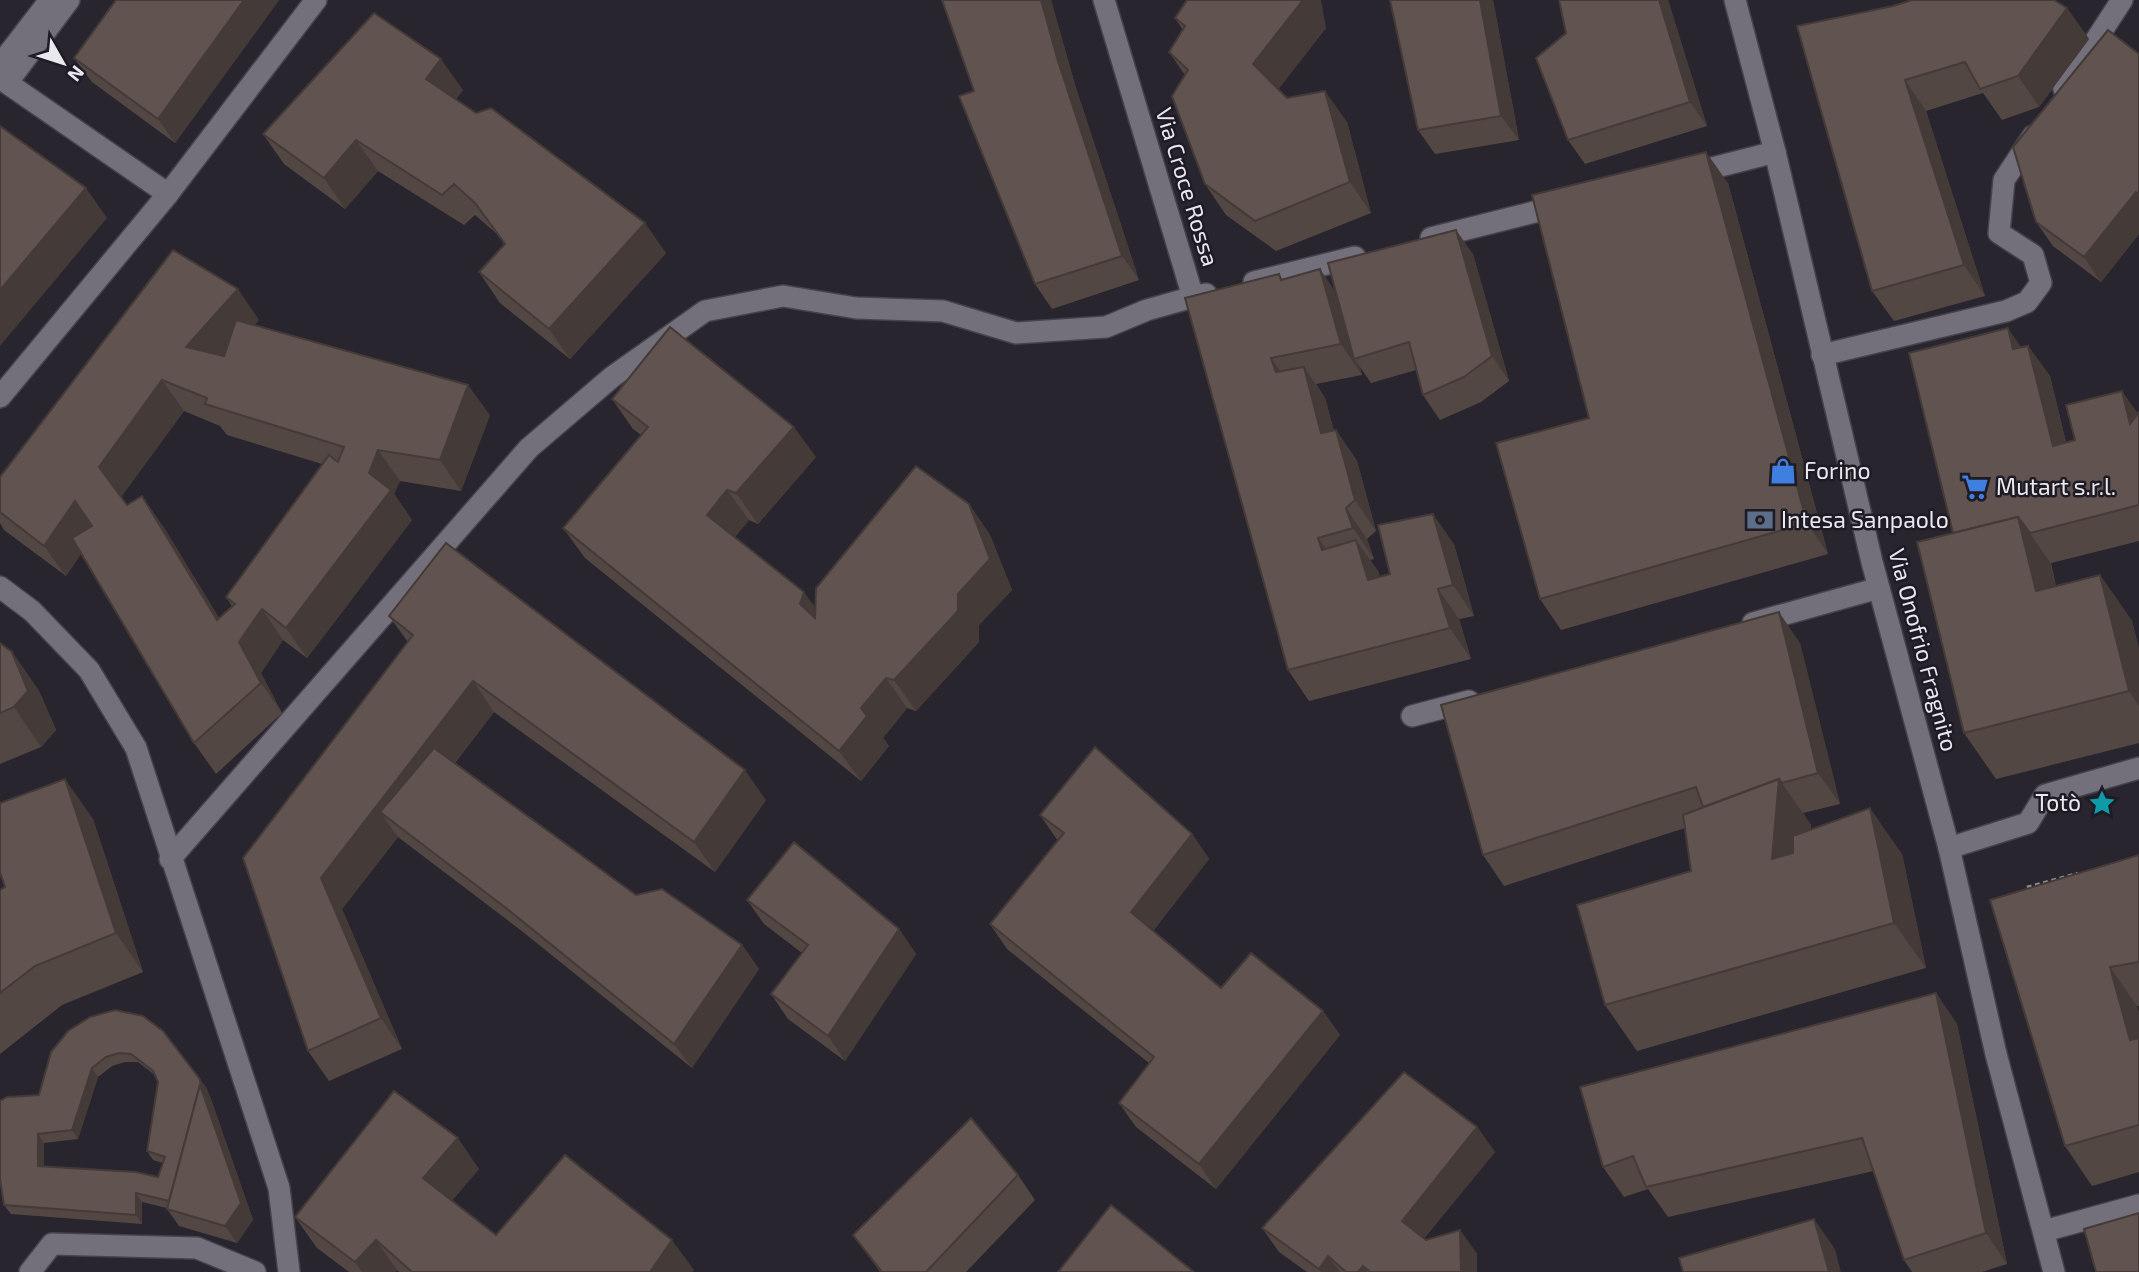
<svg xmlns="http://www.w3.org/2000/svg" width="2139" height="1272" viewBox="0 0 2139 1272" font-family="'Exo 2',sans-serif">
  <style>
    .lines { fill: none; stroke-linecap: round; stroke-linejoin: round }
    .street-casing { stroke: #45424b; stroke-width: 24 }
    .path { stroke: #8b8991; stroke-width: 4.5; stroke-dasharray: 5 3.5; stroke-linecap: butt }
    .street { stroke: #736f7b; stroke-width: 21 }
    .wall { fill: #534744; fill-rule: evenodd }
    .shaded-wall { fill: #443a37 }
    .building { fill: #61534f; stroke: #443a37; stroke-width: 2; fill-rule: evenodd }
    .labels { text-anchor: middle; stroke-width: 5; stroke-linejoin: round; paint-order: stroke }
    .street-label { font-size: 23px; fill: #eae8ef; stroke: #1e1b25 }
    .poi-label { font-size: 23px; fill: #eae8ef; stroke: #1e1b25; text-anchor: start }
  </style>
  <rect width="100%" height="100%" fill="#28252f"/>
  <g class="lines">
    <g class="street-casing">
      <g id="street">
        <polyline points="69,0 7,83 168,194"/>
        <polyline points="1104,0 1193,297 1206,294"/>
        <polyline points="1735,0 1775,152 1872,562 1949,848 1996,1054 2054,1272"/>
        <polyline points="0,65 50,0"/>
        <polyline points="2064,89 2122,0"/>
        <polyline points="1689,174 1775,152"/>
        <polyline points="1431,238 1562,205"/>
        <polyline points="1254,282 1355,257"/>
        <polyline points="1822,355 2006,311 2027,302 2041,283 2033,255 1999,233 2004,180 2033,136"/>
        <polyline points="0,397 168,194 316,0"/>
        <polyline points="0,587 32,611 89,670 136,748 279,1188 289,1272"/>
        <polyline points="1753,623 1879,588"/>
        <polyline points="1412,716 1469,701"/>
        <polyline points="1949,848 2028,823 2045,795 2139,768"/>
        <polyline points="170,859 529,448 612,377 705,311 783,296 856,308 943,311 1016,333 1106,327 1147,310 1193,297"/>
        <polyline points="2044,1231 2139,1205"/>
        <polyline points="30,1272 52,1244 197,1248 255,1272"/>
      </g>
    </g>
    <polyline class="path" points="2027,888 2078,874"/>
    <use href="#street" class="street"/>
  </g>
  <g class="wall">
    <polygon points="116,0 279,0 175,143 92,82 74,58"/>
    <polygon points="942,0 1051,0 1075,85 1139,280 1052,309 1035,284 974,91"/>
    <polygon points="1493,0 1519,140 1435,154 1418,130"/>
    <polygon points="1559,0 1668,0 1707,126 1585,164 1568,140 1566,33"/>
    <polygon points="2067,8 2089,39 2039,107 2002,120 1983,93 1926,111 1985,296 1894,321 1872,291 1797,26"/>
    <polygon points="1175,18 1326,28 1278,89 1287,98 1347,122 1371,213 1276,251 1226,215 1205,184 1185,75 1169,52 1183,30"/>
    <polygon points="2139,54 2139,234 2101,282 2053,246 2036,222"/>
    <polygon points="463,90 456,99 666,253 570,359 500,303 479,272 504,244 497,234 475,215 464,225 378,171 345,209 284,164 263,134"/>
    <polygon points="1728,183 1828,554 1561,630 1540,599 1589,418"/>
    <polygon points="1473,254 1509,381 1481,402 1440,420 1423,395 1416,370 1371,383 1360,367 1362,375 1316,384 1325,398 1334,431 1336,430 1357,461 1376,531 1367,539 1374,559 1370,560 1378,571 1380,577 1390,574 1454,544 1474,616 1459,619 1471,659 1309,701 1288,670 1185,298 1279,274 1283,280 1336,292"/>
    <path d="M259 320 254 325 490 415 461 491 400 481 394 494 412 520 307 658 283 640 261 673 282 713 216 774 194 743 81 554 66 576 4 530 0 523V477ZM184 411 220 426 227 435 322 464 226 597 232 606 219 618 163 526 127 505 121 497Z"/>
    <polygon points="2028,346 2050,376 2066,442 2075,440 2139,412 2139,541 2051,563 2056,586 2100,575 2132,621 2139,649 2139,743 1996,779 1964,733 1953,533 2021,347"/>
    <polygon points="612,399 816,457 758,524 749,520 735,537 815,607 969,504 990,535 1012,590 979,625 979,642 916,711 907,708 883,738 889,746 861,781 585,558 563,528 641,435 633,429"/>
    <polygon points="389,616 766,800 715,872 494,712 455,763 636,895 742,945 759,969 692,1068 523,932 398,837 342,909 402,1049 329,1081 308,1051 243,858 408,642"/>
    <polygon points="0,643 12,652 39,691 56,730 41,747 0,764"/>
    <polygon points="1800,643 1840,804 1803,813 1811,825 1811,830 1902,854 1926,968 1637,1051 1605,1005 1691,871 1685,828 1504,886 1483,855"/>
    <polygon points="1040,815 1192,834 1209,859 1153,931 1221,988 1323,1011 1340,1035 1216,1189 1136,1127 1119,1103 1149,1063 1007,949 990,924 1058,841"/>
    <polygon points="93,819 143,972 62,1005 0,1054 0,890 5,887"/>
    <polygon points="2139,855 2139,1006 2137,1006 2139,1013 2139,1172 2092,1186 2065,1146 1990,900"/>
    <polygon points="747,900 899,929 916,954 845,1061 788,1019 771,994 802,953 764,924"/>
    <polygon points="1936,993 1957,1024 2007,1264 1982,1272 1912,1272 1904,1260 1874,1171 1668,1217 1648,1189 1624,1197 1603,1167"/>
    <path d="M90 1017 206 1087 212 1102 253 1220 237 1243 179 1226 167 1209V1208L142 1202V1224L11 1214 4 1205 39 1095ZM125 1062H138L156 1076 158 1082 147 1151 153 1160 163 1163 158 1177 44 1167V1143L78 1139 98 1077 112 1066Z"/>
    <polygon points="1477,1127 1495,1152 1424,1238 1426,1240 1460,1230 1477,1254 1477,1272 1307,1272 1279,1252 1262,1228"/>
    <polygon points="479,1169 452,1200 496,1235 694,1270 692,1272 399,1272 397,1270 395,1272 349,1272 317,1248 295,1217"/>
    <polygon points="1018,1175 1035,1200 966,1272 880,1272 853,1235"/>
  </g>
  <g class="shaded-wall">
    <polygon points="244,0 279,0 175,143 158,119"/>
    <polygon points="1041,0 1051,0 1075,85 1139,280 1122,256 1058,61"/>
    <polygon points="1303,0 1321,0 1326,28 1274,95 1253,64"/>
    <polygon points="1480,0 1493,0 1519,140 1501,116"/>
    <polygon points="1659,0 1668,0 1707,126 1690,102"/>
    <polygon points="2067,8 2089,39 2039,107 2018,76"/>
    <polygon points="441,59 463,90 448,110 426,79"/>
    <polygon points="1905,80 1926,111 1985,296 1964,265"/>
    <polygon points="1325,91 1347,122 1371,213 1350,182"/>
    <polygon points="356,140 378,171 345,209 324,178"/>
    <polygon points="1706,152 1728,183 1828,554 1807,523"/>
    <polygon points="86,188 107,218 0,346 0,290"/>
    <polygon points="2136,192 2139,196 2139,234 2101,282 2084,257"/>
    <polygon points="645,223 666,253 570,359 549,329"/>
    <polygon points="1456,230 1473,254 1509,381 1492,356"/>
    <polygon points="1320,269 1341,300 1354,359 1360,367 1362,375 1341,344"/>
    <polygon points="238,289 259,320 208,377 186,347"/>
    <polygon points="2008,328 2029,359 2013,349"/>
    <polygon points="2028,346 2050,376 2074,476 2053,446"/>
    <polygon points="1271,358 1292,388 1276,372"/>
    <polygon points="1304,367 1325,398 1343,464 1321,433"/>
    <polygon points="162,380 184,411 121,497 99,467"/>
    <polygon points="468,385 490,415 461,491 440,460"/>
    <polygon points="2122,391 2139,415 2130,424"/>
    <polygon points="794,427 816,457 758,524 736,493"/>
    <polygon points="1336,430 1357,461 1376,531 1355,500"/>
    <polygon points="378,450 400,481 394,494 412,520 307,658 286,628 369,473"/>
    <polygon points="727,490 749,520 728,545 707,515"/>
    <polygon points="142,496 163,526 238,650 217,620"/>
    <polygon points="75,501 96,532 66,576 44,546"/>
    <polygon points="969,504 990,535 1012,590 979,625 979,642 916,711 894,680 958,594"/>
    <polygon points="1346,508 1367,539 1374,559 1353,528"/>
    <polygon points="1433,514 1454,544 1474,616 1453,585"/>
    <polygon points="2018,517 2050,562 2068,637 2036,591"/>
    <polygon points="1318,538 1340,569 1322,550"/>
    <polygon points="1356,540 1378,571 1389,611 1368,580"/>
    <polygon points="2100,575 2132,621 2139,649 2139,706 2129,691"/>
    <polygon points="1438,589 1459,619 1471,659 1450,628"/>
    <polygon points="804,592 826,622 822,635 800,604"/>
    <polygon points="262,609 283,640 261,673 282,713 261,683 239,642"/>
    <polygon points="1779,612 1800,643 1840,804 1818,773"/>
    <polygon points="12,652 39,691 56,730 41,747 14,707"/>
    <polygon points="886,678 907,708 883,738 889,746 861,781 839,751 861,708"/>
    <polygon points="473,681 494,712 403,829 380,812 398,837 342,909 402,1049 381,1018 321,878"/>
    <polygon points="745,770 766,800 715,872 694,842"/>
    <polygon points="65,779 93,819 143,972 116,933"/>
    <polygon points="1779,779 1811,825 1804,904 1772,859"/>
    <polygon points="1870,808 1902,854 1926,968 1894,923"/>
    <polygon points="1192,834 1209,859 1148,937 1131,912"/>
    <polygon points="899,929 916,954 845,1061 828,1036"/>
    <polygon points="742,945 759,969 692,1068 674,1044"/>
    <polygon points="2110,967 2137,1006 2139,1013 2139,1052 2130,1040"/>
    <polygon points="1936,993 1957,1024 2007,1264 1986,1233"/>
    <polygon points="1323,1011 1340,1035 1216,1189 1199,1164"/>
    <polygon points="92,1068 98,1077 78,1139 72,1130"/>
    <polygon points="199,1078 206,1087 212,1102 253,1220 237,1243 225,1226"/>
    <polygon points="1477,1127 1495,1152 1419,1245 1402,1221"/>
    <polygon points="38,1134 44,1143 44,1175 38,1166"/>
    <polygon points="458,1138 479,1169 445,1209 423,1178"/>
    <polygon points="136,1193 142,1202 142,1224 136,1215"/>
    <polygon points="1814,1219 1835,1249 1841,1272 1829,1272"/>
    <polygon points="1460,1230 1477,1254 1477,1272 1461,1272"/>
    <polygon points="376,1240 397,1270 395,1272 362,1272 355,1262"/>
    <polygon points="672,1240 694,1270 692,1272 650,1272"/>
    <polygon points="1328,1256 1340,1272 1321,1272 1319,1269"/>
    <polygon points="1363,1266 1367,1272 1358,1272"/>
  </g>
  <g class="building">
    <polygon points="116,0 244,0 158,119 74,58"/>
    <polygon points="942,0 1041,0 1058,61 1122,256 1035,284 959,96 974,91"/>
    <polygon points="1187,0 1303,0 1253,64 1287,98 1325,91 1350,182 1255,221 1205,184 1172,96 1188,70 1169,52 1185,26 1175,18"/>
    <polygon points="1390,0 1480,0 1501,116 1418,130"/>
    <polygon points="1559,0 1659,0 1690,102 1568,140 1536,58 1566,33"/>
    <polygon points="1912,0 2054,0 2067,8 2018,76 1980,89 1965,62 1905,80 1964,265 1872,291 1797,26 1893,6"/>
    <polygon points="374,13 441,59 426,79 476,113 491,108 645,223 549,329 479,272 505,244 475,203 454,184 442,195 356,140 324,178 263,134"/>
    <polygon points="2108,30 2139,54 2139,194 2136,192 2084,257 2036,222 2013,147"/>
    <polygon points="0,126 86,188 0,290"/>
    <polygon points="1706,152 1807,523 1540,599 1496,443 1589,418 1532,195"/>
    <polygon points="1456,230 1492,356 1464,377 1423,395 1409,342 1354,359 1328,263"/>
    <path d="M173 250 238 289 186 347 224 356 236 320 468 385 440 460 378 450 369 473 391 490 286 628 262 609 239 642 261 683 194 743 72 538 92 526 75 501 44 546 0 512V477ZM162 380 207 398 205 404 344 447 338 462 329 455 226 597 235 604 217 620 142 496 127 505 99 467Z"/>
    <polygon points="1320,269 1341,344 1271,358 1276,372 1304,367 1321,433 1336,430 1355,500 1346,508 1353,528 1318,538 1322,550 1356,540 1368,580 1390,574 1378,525 1433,514 1453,585 1438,589 1450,628 1288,670 1185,298 1279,274 1281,280"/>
    <polygon points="670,327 794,427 736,493 727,490 707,515 804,592 800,604 815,618 816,588 916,466 969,504 990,559 958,594 958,611 894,680 886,678 861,708 867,716 839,751 563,528 648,427 612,399"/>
    <polygon points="2008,328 2013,349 2028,346 2053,446 2075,440 2066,405 2122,391 2130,424 2139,412 2139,505 2030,533 2018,517 1953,533 1909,353"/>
    <polygon points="2018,517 2036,591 2100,575 2129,691 1964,733 1917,542"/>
    <polygon points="446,543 745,770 694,842 473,681 321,878 381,1018 308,1051 243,858 413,635 389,616"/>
    <polygon points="1779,612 1818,773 1782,783 1779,779 1703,807 1696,787 1483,855 1441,705"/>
    <polygon points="0,643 12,652 28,691 14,707 0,713"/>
    <polygon points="1095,747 1192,834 1131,912 1221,988 1251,953 1323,1011 1199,1164 1119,1103 1154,1057 990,924 1064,833 1040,815"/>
    <polygon points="434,748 636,895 662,889 742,945 674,1044 506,908 380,812"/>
    <polygon points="65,779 116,933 35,966 0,993 0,890 5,887 0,872 0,803"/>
    <polygon points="1779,779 1772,859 1793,853 1793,836 1870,808 1894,923 1605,1005 1577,905 1691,871 1683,815"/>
    <polygon points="794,842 899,929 828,1036 771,994 808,945 747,900"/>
    <polygon points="2139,855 2139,962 2110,967 2130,1040 2139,1038 2139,1125 2065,1146 1990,900"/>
    <polygon points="1936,993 1986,1233 1904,1260 1862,1138 1646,1187 1633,1156 1603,1167 1580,1087"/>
    <path d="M115 1010 143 1016 163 1031 199 1078 206 1093 200 1085 169 1201 136 1193V1215L4 1205 0 1179V1101L7 1097 39 1095 51 1052 68 1031 90 1017ZM119 1053 131 1054 153 1071 158 1082 147 1151 165 1157 158 1177 136 1172 38 1166V1134L72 1130 92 1068 106 1057Z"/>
    <polygon points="1404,1072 1477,1127 1402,1221 1426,1240 1460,1230 1461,1272 1370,1272 1363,1266 1358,1272 1346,1272 1328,1256 1319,1269 1262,1228"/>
    <polygon points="200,1085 241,1203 225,1226 167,1209"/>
    <polygon points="394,1091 458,1138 423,1178 496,1235 565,1155 672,1240 650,1272 412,1272 376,1240 355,1262 295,1217"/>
    <polygon points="971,1118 1018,1175 926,1272 882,1272 853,1235"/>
    <polygon points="1111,1205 1194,1272 1058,1272"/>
    <polygon points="2139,1213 2139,1272 2096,1272 2084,1229"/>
    <polygon points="1814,1219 1829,1272 1683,1272 1679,1258"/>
  </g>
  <defs>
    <g id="shop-bare" transform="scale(2.1)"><path d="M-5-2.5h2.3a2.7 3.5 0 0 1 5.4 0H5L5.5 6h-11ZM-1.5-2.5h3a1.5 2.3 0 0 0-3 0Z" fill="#3f7fe0" stroke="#1e1b25" stroke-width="2.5" paint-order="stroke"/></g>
    <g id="supermarket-bare" transform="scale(2.1)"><path d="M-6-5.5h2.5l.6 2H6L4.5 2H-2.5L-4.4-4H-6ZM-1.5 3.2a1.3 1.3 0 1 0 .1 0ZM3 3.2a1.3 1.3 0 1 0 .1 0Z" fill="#3f7fe0" stroke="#1e1b25" stroke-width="2.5" paint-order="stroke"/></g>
    <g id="bank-bare" transform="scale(2.1)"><path d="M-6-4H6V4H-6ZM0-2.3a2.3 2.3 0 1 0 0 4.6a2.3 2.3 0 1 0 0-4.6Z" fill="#5c6f8a" stroke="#1e1b25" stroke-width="2.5" paint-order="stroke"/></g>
    <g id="sight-bare" transform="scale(2.1)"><path d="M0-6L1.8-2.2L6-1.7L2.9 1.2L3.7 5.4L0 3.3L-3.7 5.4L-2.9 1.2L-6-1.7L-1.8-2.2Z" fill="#0f9aa8" stroke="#1e1b25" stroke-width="2.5" paint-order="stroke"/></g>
  </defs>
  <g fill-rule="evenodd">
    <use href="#shop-bare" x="1783" y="471"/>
    <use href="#supermarket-bare" x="1975" y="487"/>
    <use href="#bank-bare" x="1760" y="520"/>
    <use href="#sight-bare" x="2102" y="803"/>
  </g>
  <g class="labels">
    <g class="street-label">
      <text transform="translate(1187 187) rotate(73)" y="8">Via Croce Rossa</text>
      <text transform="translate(1923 650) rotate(75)" y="8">Via Onofrio Fragnito</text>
    </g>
    <g class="poi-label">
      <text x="1804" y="479">Forino</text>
      <text x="1996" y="495">Mutart s.r.l.</text>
      <text x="1781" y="528">Intesa Sanpaolo</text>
      <text x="2081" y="811" text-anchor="end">Totò</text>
    </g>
  </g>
  <g transform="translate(63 63) rotate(129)" stroke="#1e1b25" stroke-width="5" paint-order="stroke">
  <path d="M0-5L12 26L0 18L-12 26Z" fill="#eae8ef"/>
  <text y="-10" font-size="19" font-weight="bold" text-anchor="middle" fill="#eae8ef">N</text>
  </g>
</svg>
